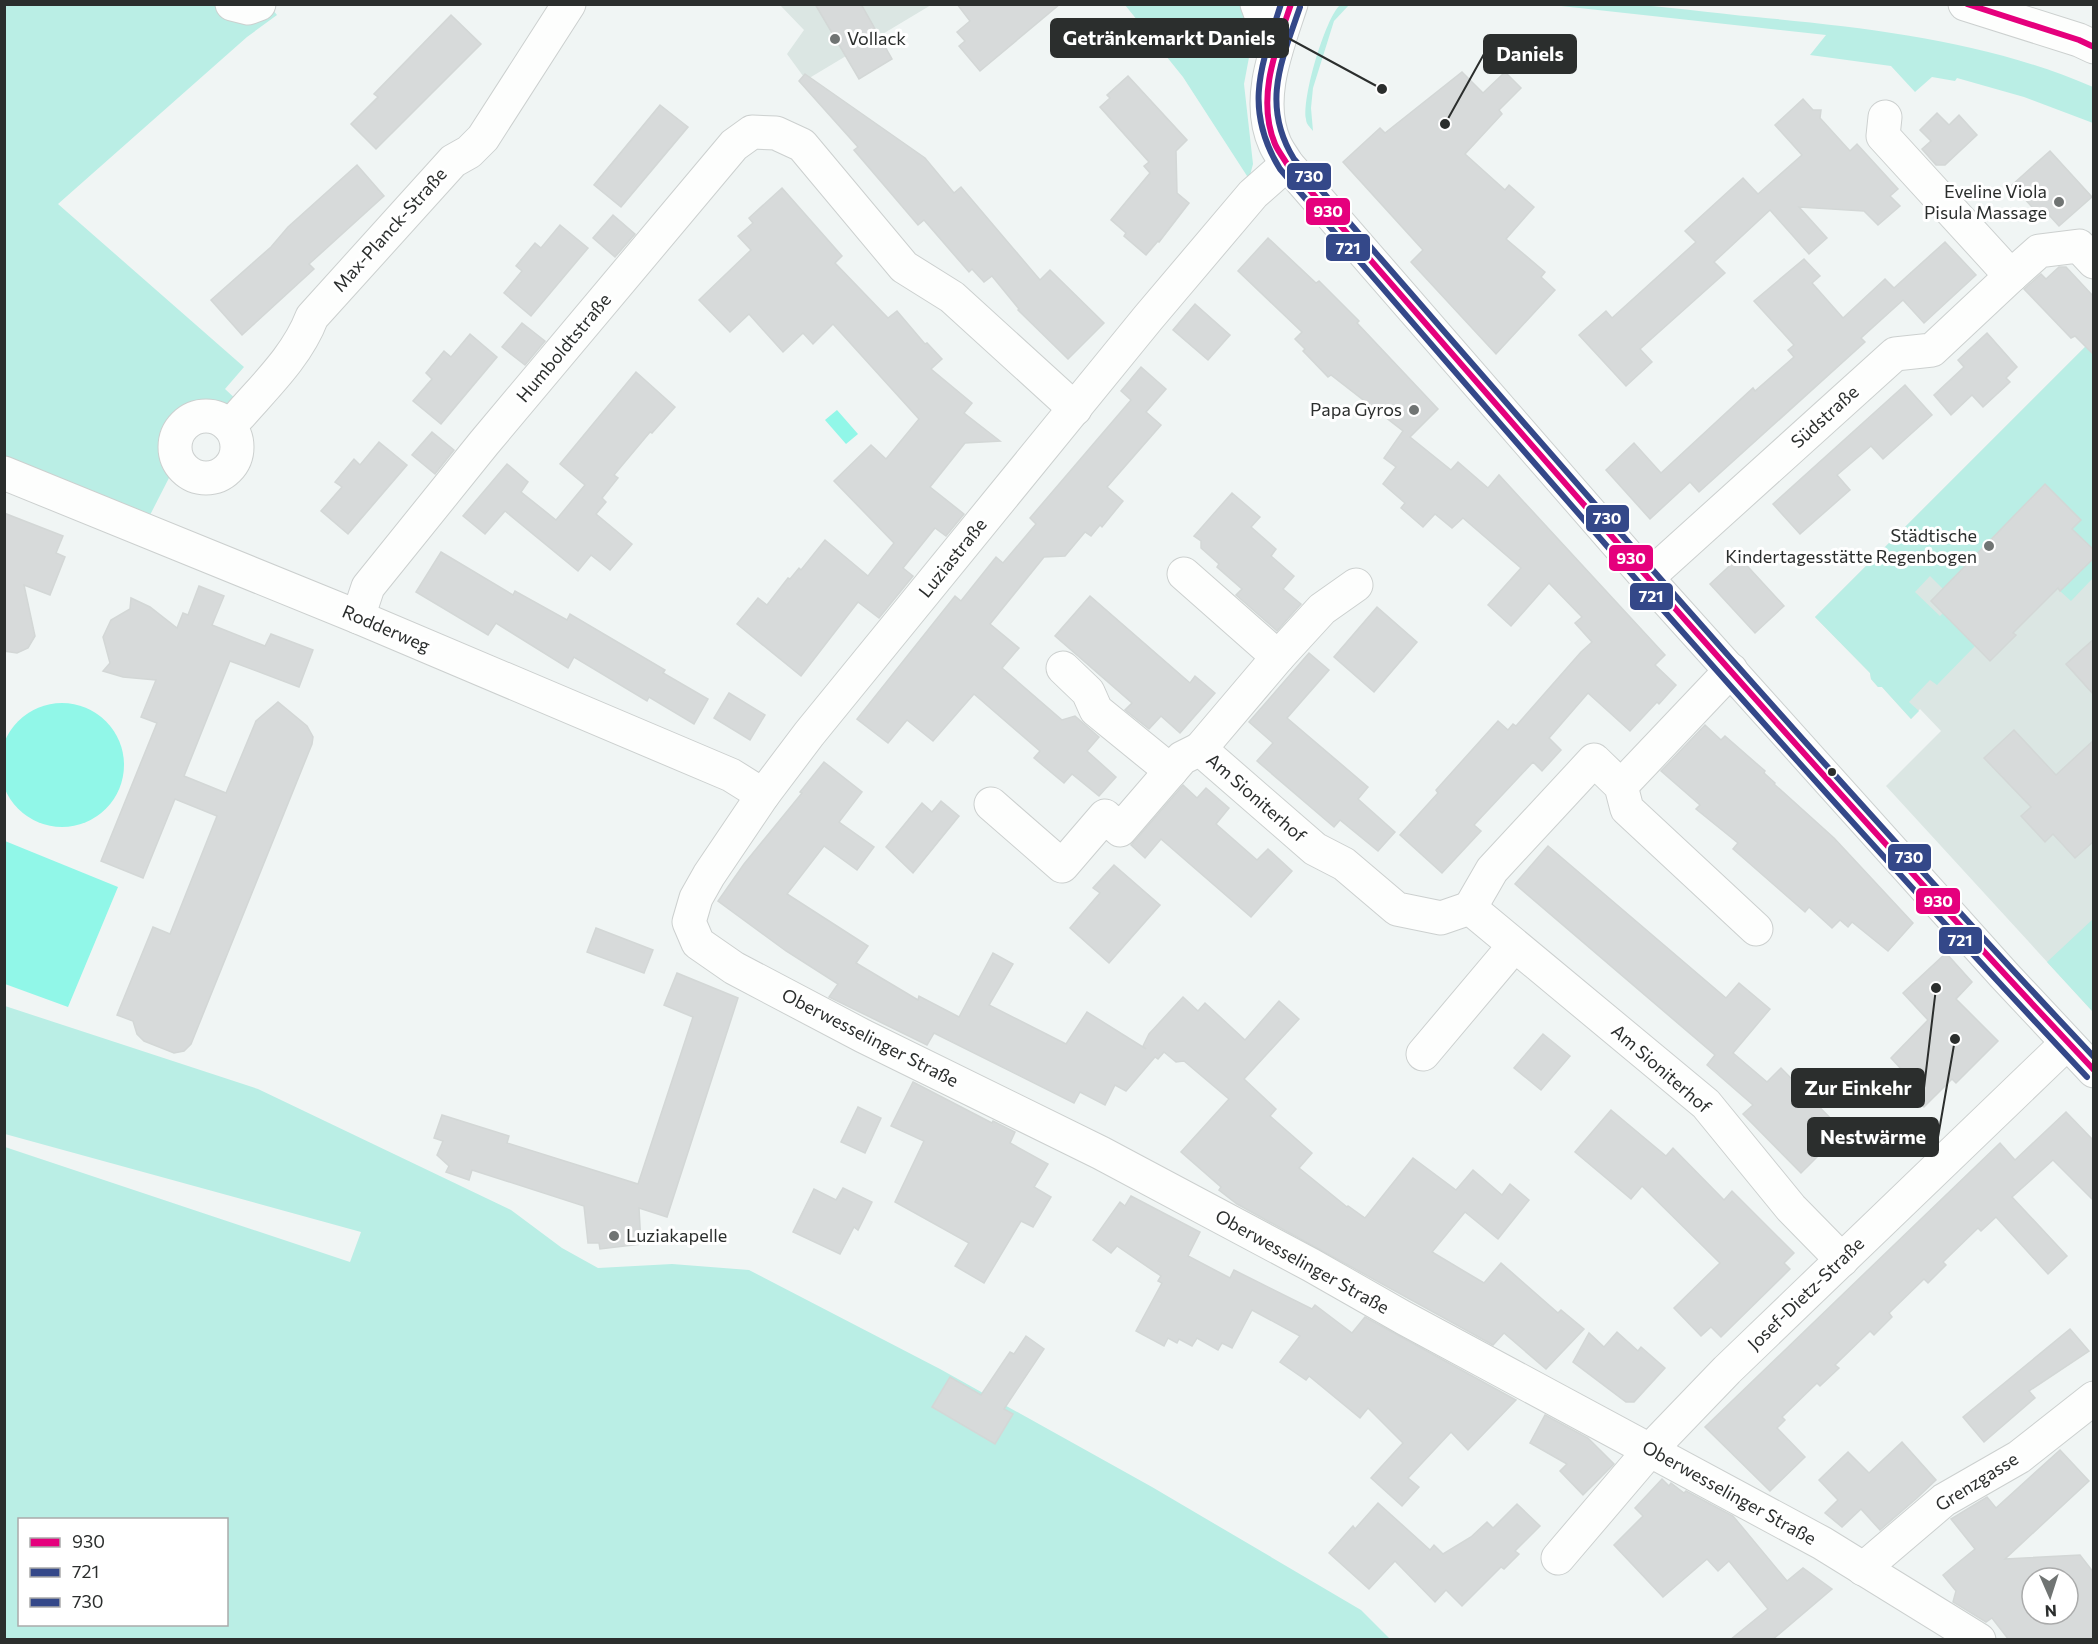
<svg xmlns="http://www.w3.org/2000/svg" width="2098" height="1644" viewBox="0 0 2098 1644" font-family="Commissioner,sans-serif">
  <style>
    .built { fill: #dbe6e3 }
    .green { fill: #baeee5; fill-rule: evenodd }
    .water { fill: #91f7e8 }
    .building { fill: #d7dada; stroke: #d3d7d6; stroke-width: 1.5; fill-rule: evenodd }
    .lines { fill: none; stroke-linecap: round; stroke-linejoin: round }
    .street-casing { stroke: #ccd0cf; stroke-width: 35 }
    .secondary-casing { stroke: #ccd0cf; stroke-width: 35 }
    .street { stroke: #fdfefd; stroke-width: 33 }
    .secondary { stroke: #fdfefd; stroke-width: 33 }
    .bus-1-casing { stroke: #fff; stroke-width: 10 }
    .bus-2-casing { stroke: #fff; stroke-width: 10 }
    .bus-3-casing { stroke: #fff; stroke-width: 10 }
    .bus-1 { stroke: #e5007d; stroke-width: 6 }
    .bus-2 { stroke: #344889; stroke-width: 6 }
    .bus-3 { stroke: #344889; stroke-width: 6 }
    .poi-dot { fill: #707473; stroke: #fff; stroke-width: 2 }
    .bus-dot { fill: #2b2e2d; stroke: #fff; stroke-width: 2 }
    .labels { text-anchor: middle; stroke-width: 6; stroke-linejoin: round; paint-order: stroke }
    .poi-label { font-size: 18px; fill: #2b2e2d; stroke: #fff; text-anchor: end }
    .street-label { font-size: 18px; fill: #2b2e2d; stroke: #fff }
    .leader { fill: none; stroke: #2b2e2d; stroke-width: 2 }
    .callout-dot { fill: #2b2e2d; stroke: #fff; stroke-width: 2 }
    .callout { fill: #2b2e2d; stroke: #2b2e2d; stroke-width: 2 }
    .callout-label { font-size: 20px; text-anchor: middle; font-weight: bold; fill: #fff }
    .line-badge { stroke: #fff; stroke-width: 2 }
    .badge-label { font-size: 16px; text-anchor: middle; font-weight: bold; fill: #fff }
  </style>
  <rect width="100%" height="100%" fill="#f0f5f4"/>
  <g class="built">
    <polygon points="780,5 931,5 806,80 787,54 804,30"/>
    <polygon points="2093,339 2093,1012 1886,786 1941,731 1920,709 1911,719 1882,687 1878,687 1871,679 1870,673 1815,617"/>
  </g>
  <g class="green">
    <path d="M215 4 227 14 272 9 277 15 247 37 58 204 244 367 225 389 239 402C235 403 230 406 226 406 223 407 220 404 217 404 210 402 200 402 193 404 161 413 157 449 171 474L149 517 5 460 4 5Z"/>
    <polygon points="1125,5 1242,5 1250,52 1244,84 1253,164 1249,179 1183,77"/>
    <path d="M1340 5H1349L1334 21 1313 88 1311 108 1313 131C1310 127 1306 124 1306 119 1302 97 1325 19 1340 5Z"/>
    <path d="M1552 5C1575 4 1598 4 1620 4 1666 6 1711 13 1756 17 1871 28 1987 41 2093 87V123L2024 97 1957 78 1955 81 1932 77 1915 92 1891 66 1810 55 1826 35Z"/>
    <polygon points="2093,339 2093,550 2072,529 2081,520 1948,594 1930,576 1915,592 1940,616 1954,602 1967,615 1956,626 1975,646 1937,685 1930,680 1909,702 1919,711 1911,719 1882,687 1878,687 1871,679 1870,673 1815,617"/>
    <polygon points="2093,558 2093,578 2071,601 2060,591"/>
    <polygon points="2093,919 2093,1012 2047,962"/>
    <path d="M5 1006 258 1089 511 1210 562 1248 598 1268 672 1264 749 1270 940 1369 1152 1487 1361 1610 1390 1639 5 1640V1147L350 1262 361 1232 5 1134ZM20 1520H226V1624H20Z"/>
  </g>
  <g class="water">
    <polygon points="837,410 858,434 846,444 825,420"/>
    <circle cx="62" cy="765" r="62"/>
    <polygon points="5,841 118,887 68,1007 5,984"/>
  </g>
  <g class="building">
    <polygon points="815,4 861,4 892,59 859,79"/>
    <polygon points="957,4 1060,4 980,71 959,46 965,41 957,32 970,21"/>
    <polygon points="451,15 481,44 376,149 351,124 378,97 374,94"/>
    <polygon points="1462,72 1483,93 1505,72 1521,88 1499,110 1502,114 1465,154 1505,190 1509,185 1534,207 1506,239 1545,272 1541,277 1555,290 1496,354 1411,262 1423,250 1343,162 1380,128 1385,133"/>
    <polygon points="805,74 925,158 954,193 961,187 1040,280 1050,270 1104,323 1068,359 1018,310 1019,309 992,276 984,282 972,269 969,272 924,220 918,225 854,150 858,147 799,81"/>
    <polygon points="1128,76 1187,140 1176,151 1177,193 1189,203 1159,242 1158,241 1146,255 1124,236 1126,233 1111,220 1150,173 1144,166 1149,162 1100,107 1110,98 1107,95"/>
    <polygon points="1803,99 1813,110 1821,110 1820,118 1850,151 1857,144 1898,189 1890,196 1900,206 1878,225 1864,211 1799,207 1827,238 1809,254 1770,210 1714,262 1725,273 1640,349 1652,362 1626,386 1579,335 1606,311 1612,318 1696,242 1685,231 1743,178 1758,194 1802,155 1775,125"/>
    <polygon points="660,105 688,127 621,207 594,185"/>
    <polygon points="1937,113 1949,125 1959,115 1977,135 1945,165 1936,165 1922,149 1931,141 1920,130"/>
    <polygon points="2050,151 2092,197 2059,226 2048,214 2043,219 2012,185"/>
    <polygon points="357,165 384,196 309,264 314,269 242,335 211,300 271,247 288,227"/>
    <polygon points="782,188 842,256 835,263 888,318 897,311 925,344 927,343 942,359 931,369 972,403 964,413 1000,441 965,443 930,487 964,514 946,536 935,528 903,568 913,576 879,618 858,602 801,676 737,624 758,598 767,605 788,578 790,579 799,568 801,570 825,540 868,576 894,543 834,481 871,445 886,459 919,419 833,324 813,344 803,333 783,352 749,314 730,332 699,300 751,250 738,236 753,223 749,218"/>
    <polygon points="613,215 635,234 615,257 593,238"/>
    <polygon points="560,225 588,248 531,316 504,293 522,271 516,266 535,243 541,248"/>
    <polygon points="1268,238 1316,283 1319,281 1359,321 1357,323 1438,409 1410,437 1451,470 1458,462 1488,488 1499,475 1665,655 1655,665 1676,685 1659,704 1657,702 1630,731 1588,693 1549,738 1561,750 1542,771 1533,762 1474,825 1481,831 1442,873 1400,835 1438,793 1436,790 1498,721 1508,730 1513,724 1516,726 1581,652 1592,642 1575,623 1582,617 1549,583 1511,626 1488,605 1521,568 1463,518 1452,528 1435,514 1423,527 1401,508 1405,503 1383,484 1396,467 1384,458 1403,431 1331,375 1328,377 1303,351 1305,349 1295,339 1302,332 1238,271"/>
    <polygon points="1945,242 1976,275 1924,323 1903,300 1861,338 1865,342 1699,492 1690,482 1650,519 1606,470 1634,443 1661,473 1753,388 1755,391 1794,357 1788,350 1794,345 1754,301 1804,259 1820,276 1812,283 1843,318 1885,279 1894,288"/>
    <polygon points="2059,267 2066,267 2094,297 2094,355 2075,336 2071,338 2024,289 2041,274 2046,279"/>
    <polygon points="1195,304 1230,335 1208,360 1173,330"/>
    <polygon points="522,323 545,341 525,365 502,347"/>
    <polygon points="1987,333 2017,367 2006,378 2010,382 1983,407 1972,395 1951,415 1934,395 1964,367 1958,360"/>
    <polygon points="470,334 497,357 441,424 413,401 432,379 426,373 444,351 451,357"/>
    <polygon points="1141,367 1166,389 1146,412 1161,425 1107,487 1123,501 1102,527 1100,525 1091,536 1085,532 1065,556 1044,557 990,624 1019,648 1002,668 1062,720 1075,716 1099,737 1087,751 1116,777 1099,796 1072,774 1064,783 1034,758 1040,751 974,694 933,741 907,720 888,743 857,719 955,596 961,601 996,557 1003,563 1036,524 1030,518 1131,400 1121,391"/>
    <polygon points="636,372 675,407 652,433 650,432 614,475 618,478 602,498 606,502 596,514 632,544 610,570 591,555 578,571 505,511 485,534 463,516 507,464 528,482 521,492 556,520 585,485 560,464"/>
    <polygon points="1905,385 1932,415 1883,459 1871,446 1837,475 1850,490 1800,534 1773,504"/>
    <polygon points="432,432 454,450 435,474 412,455"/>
    <polygon points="379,442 407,465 348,534 321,511 342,487 335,482 354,459 360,465"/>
    <polygon points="2045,484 2081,520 2072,529 2094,550 2094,558 2060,591 2058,588 2013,633 2016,635 1990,661 1931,601"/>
    <polygon points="1232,493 1260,517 1251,527 1276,549 1271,556 1294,576 1283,589 1301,604 1277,631 1236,595 1242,589 1217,567 1219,564 1201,548 1201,541 1194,536"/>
    <polygon points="4,513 63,536 56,553 65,557 50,595 24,585 35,636 28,648 17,653 4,651"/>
    <polygon points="441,552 513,595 515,591 567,620 570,614 665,670 663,673 708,699 694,724 649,697 647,701 574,657 568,668 496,623 488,635 416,592"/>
    <polygon points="1739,557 1784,606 1755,633 1710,584"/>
    <polygon points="199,586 224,596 212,625 265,646 271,634 313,650 299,687 230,661 184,776 226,793 256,721 278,702 307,726 313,737 312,744 191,1044 184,1051 174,1053 144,1041 137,1034 133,1021 117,1015 153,927 170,934 217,816 175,799 143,878 101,861 157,723 141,717 156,680 123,677 103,671 110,663 103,637 111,620 130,609 131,598 150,607 177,628 183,613 188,615"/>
    <polygon points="1090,596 1190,683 1195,676 1215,693 1180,733 1161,716 1149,729 1125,710 1132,703 1055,636"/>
    <polygon points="1377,607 1417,642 1374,692 1334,657"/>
    <polygon points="2094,639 2094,695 2066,664"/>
    <polygon points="1309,653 1329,670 1287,718 1368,787 1358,799 1395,832 1378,851 1340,820 1334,827 1257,761 1273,743 1249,722"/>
    <polygon points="729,693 765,715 750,740 714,718"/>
    <polygon points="1705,725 1721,740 1725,736 1765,771 1764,773 1775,783 1774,784 1834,838 1913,923 1888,951 1852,922 1848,927 1840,920 1832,928 1809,907 1805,912 1733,849 1738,843 1696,809 1700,805 1661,771"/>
    <polygon points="2014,730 2056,775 2094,740 2094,841 2075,858 2053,834 2045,842 2021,816 2031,807 1984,758"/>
    <polygon points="824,762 862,792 839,822 874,847 857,870 824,846 787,894 868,946 856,963 918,1000 919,996 959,1017 993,953 1013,964 989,1005 1066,1044 1087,1012 1146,1049 1143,1046 1149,1034 1183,997 1198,1011 1205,1003 1245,1040 1279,1001 1299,1019 1244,1079 1276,1109 1270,1116 1312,1153 1299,1168 1347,1207 1348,1206 1365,1218 1413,1158 1456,1190 1473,1170 1502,1195 1510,1184 1529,1200 1498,1239 1465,1212 1432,1252 1484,1283 1501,1263 1558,1313 1561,1310 1584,1329 1546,1369 1504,1333 1493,1345 1237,1204 1219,1190 1221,1187 1181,1152 1229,1099 1184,1061 1176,1062 1164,1052 1158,1059 1155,1057 1126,1091 1115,1085 1105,1105 1080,1092 1074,1103 934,1033 927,1045 829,997 838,984 786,951 718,901 744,864 802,793 800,792"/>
    <polygon points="1183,785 1197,798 1206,788 1229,808 1216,824 1257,860 1268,849 1292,871 1251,917 1161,839 1145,858 1131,845"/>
    <polygon points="941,801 959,816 913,873 886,847 922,803 932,812"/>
    <polygon points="1548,846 1726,998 1739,983 1770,1009 1733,1053 1767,1082 1781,1068 1843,1131 1801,1173 1743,1114 1753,1105 1707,1065 1715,1055 1515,884"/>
    <polygon points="1114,865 1160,905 1109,963 1070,928 1100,893 1093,888"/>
    <polygon points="596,928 653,950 644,973 587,952"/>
    <polygon points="1946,953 1972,982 1956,999 1998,1041 1956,1083 1952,1079 1924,1107 1896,1078 1903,1071 1891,1058 1928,1020 1903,993"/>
    <polygon points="677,973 738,998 667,1217 639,1208 641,1244 600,1249 599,1243 588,1243 584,1206 472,1170 469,1180 446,1172 449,1166 437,1155 443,1141 434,1138 442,1115 509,1136 507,1143 638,1184 693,1017 664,1005"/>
    <polygon points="1543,1034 1570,1056 1541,1090 1514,1068"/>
    <polygon points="913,1082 992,1123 993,1121 1015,1132 1010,1143 1048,1164 1034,1187 1051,1197 1033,1227 1021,1221 984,1283 955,1266 969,1243 895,1202 924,1141 891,1126"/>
    <polygon points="858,1107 881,1118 865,1153 841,1142"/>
    <polygon points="1611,1110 1666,1156 1673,1148 1724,1200 1732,1191 1794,1253 1784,1263 1790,1269 1721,1337 1711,1327 1701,1336 1674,1308 1720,1263 1642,1186 1631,1199 1575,1152"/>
    <polygon points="2066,1112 2094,1141 2094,1201 2053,1160 2012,1197 2067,1256 2048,1274 1996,1217 1981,1231 1978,1228 1943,1262 1946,1265 1928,1283 1924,1279 1889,1313 1892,1317 1874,1335 1870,1331 1835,1365 1839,1368 1820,1386 1817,1383 1782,1417 1785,1420 1777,1428 1805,1457 1770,1491 1705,1427 2000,1143 2015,1160"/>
    <polygon points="843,1188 872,1202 858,1230 854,1227 840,1254 793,1232 814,1189 836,1200"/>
    <polygon points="1131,1196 1200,1232 1188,1256 1230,1278 1234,1270 1312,1309 1315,1305 1352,1333 1365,1317 1516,1400 1468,1450 1451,1432 1408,1478 1419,1487 1402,1506 1371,1478 1403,1443 1368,1408 1360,1418 1309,1376 1306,1380 1280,1362 1300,1336 1252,1310 1232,1348 1222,1343 1218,1350 1197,1338 1192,1346 1179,1339 1177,1343 1168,1338 1164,1346 1136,1331 1162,1283 1158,1281 1161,1276 1117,1246 1111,1253 1093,1240 1120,1202 1125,1206"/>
    <polygon points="2070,1329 2089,1351 2029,1391 2035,1398 1984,1442 1963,1417"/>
    <polygon points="1617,1332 1638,1351 1641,1347 1665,1368 1634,1402 1626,1402 1573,1362 1589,1333 1604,1347"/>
    <polygon points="1026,1336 1044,1349 1004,1409 1013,1414 995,1444 932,1407 950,1377 981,1395 1010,1352 1014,1354"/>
    <polygon points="1545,1415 1588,1438 1614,1464 1583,1495 1560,1471 1567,1464 1530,1443"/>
    <polygon points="1902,1442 1936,1480 1917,1498 1880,1530 1861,1509 1842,1527 1825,1513 1838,1500 1819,1480 1848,1452 1869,1473"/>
    <path d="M2060 1450 2089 1481 2005 1559 2080 1555 2094 1573V1640H2009L1992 1618 1986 1622 1953 1602 1956 1591 1943 1575 1975 1549 1951 1519 1987 1497 1996 1508ZM2032 1578H2068V1614H2032Z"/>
    <polygon points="1662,1479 1669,1486 1671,1483 1684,1493 1686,1491 1733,1516 1787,1581 1803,1568 1832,1589 1772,1640 1730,1640 1768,1609 1729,1561 1718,1571 1707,1559 1663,1597 1614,1545 1643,1516 1635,1508"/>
    <polygon points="1378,1503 1430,1550 1434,1545 1443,1554 1471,1537 1487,1522 1493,1528 1517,1504 1540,1526 1515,1551 1519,1554 1504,1569 1501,1567 1462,1606 1446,1590 1435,1602 1395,1561 1369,1589 1329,1553 1353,1526 1355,1529"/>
  </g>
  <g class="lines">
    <g class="street-casing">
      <g id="street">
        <polyline points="232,4 248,8 259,4"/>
        <path d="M1291 4C1277 47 1255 100 1275 144 1278 151 1283 157 1287 164L1647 578 2004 975 2094 1071"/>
        <polyline points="1885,117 1883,136 2011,276 2039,251 2079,246 2094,262"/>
        <polyline points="1287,164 1253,194 1148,318 809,734 763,795 709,875 696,898 689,922 698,943 734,968 863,1036 1101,1153 1311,1265 1404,1318 1822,1543 1979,1640"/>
        <circle cx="206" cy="447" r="31"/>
        <path d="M228 425 239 416C266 385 297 356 312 317L453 161 469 152 483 138 569 4"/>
        <polyline points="4,473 358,617 731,775 763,795"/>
        <polyline points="1184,574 1278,657"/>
        <polyline points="1647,578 1895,354 1932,350 2011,276"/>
        <polyline points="1356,585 1322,609 1278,657 1200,749 1315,849 1344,864 1397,909 1441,918 1470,908 1706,1104 1791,1208 1842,1260"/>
        <polyline points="358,617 368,587 484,443 734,145 752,132 776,133 802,145 904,267 952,297 1075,409"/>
        <polyline points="1063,668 1088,692 1096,710 1171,771"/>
        <polyline points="1621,786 1731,670"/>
        <polyline points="991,804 1062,866 1105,816 1120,830 1182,758 1200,749"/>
        <polyline points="1470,908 1492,870 1594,760 1621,786 1627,809 1756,929"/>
        <polyline points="1423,1054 1514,946"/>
        <polyline points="1558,1558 1650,1450 1727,1370 2067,1043"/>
        <polyline points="1863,1569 1944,1500 2019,1457 2094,1398"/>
      </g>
    </g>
    <g class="secondary-casing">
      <g id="secondary">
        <polyline points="1257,4 1275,53"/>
        <polyline points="1965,4 2079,40 2094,47"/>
      </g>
    </g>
    <use href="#street" class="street"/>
    <use href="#secondary" class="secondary"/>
    <g class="bus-1-casing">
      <g id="bus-1">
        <path d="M1291 4C1276 49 1256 98 1275 144 1278 151 1283 157 1287 164 1552 469 1817 775 2094 1070"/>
        <polyline points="1967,4 2079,40 2094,47"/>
      </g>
    </g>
    <g class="bus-2-casing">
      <path id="bus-2" d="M1281 4C1261 66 1243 109 1280 169 1544 476 1810 782 2087 1077"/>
    </g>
    <g class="bus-3-casing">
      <path id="bus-3" d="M1300 7C1281 62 1261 105 1294 159 1557 461 1819 765 2094 1057"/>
    </g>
    <use href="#bus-1" class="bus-1"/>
    <use href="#bus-2" class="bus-2"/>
    <use href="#bus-3" class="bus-3"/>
  </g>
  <g class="poi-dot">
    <circle cx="835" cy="39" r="6"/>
    <circle cx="2059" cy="202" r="6"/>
    <circle cx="1414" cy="410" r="6"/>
    <circle cx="1989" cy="546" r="6"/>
    <circle cx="614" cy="1236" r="6"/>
  </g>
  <circle class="bus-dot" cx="1832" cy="772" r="5"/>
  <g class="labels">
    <g class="poi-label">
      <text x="847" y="45" text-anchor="start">Vollack</text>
      <text x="2047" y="198">Eveline Viola<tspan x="2047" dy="21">Pisula Massage</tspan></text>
      <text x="1402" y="416">Papa Gyros</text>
      <text x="1977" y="542">Städtische<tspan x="1977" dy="21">Kindertagesstätte Regenbogen</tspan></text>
      <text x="626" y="1242" text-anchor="start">Luziakapelle</text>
    </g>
    <g class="street-label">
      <text transform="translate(390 230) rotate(-48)" y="6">Max-Planck-Straße</text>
      <text transform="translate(564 348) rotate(-50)" y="6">Humboldtstraße</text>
      <text transform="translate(1825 417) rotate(-42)" y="6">Südstraße</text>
      <text transform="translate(953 558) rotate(-51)" y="6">Luziastraße</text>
      <text transform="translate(386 629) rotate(23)" y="6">Rodderweg</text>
      <text transform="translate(1256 798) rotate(41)" y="6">Am Sioniterhof</text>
      <text transform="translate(870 1038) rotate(27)" y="6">Oberwesselinger Straße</text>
      <text transform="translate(1661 1069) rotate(41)" y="6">Am Sioniterhof</text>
      <text transform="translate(1302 1262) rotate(29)" y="6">Oberwesselinger Straße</text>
      <text transform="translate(1806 1294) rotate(-44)" y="6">Josef-Dietz-Straße</text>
      <text transform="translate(1977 1482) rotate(-32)" y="6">Grenzgasse</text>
      <text transform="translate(1729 1493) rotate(29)" y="6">Oberwesselinger Straße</text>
    </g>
  </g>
  <path class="leader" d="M1382 89L1288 38M1445 124L1484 54M1936 988L1924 1088M1955 1039L1938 1137"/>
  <g class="callout-dot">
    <circle cx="1382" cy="89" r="6"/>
    <circle cx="1445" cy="124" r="6"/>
    <circle cx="1936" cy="988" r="6"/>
    <circle cx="1955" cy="1039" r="6"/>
  </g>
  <g class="callout">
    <rect x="1051" y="19" width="237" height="38" rx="6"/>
    <rect x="1484" y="35" width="92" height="38" rx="6"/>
    <rect x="1792" y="1069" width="132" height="38" rx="6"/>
    <rect x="1808" y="1118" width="130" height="38" rx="6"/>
  </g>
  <g class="callout-label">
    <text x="1169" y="45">Getränkemarkt Daniels</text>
    <text x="1530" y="61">Daniels</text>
    <text x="1858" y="1095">Zur Einkehr</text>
    <text x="1873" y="1144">Nestwärme</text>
  </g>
  <g class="line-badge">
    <rect x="1286" y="162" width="46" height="29" rx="6" fill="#344889"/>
    <rect x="1305" y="197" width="46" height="29" rx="6" fill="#e5007d"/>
    <rect x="1325" y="233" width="46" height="29" rx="6" fill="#344889"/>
    <rect x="1585" y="504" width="45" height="29" rx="6" fill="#344889"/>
    <rect x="1608" y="544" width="46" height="28" rx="6" fill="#e5007d"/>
    <rect x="1629" y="582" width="45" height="29" rx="6" fill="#344889"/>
    <rect x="1887" y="843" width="45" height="29" rx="6" fill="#344889"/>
    <rect x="1915" y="887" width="46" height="28" rx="6" fill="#e5007d"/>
    <rect x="1938" y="926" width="45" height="29" rx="6" fill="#344889"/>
  </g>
  <g class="badge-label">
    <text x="1309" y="182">730</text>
    <text x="1328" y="217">930</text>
    <text x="1348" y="254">721</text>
    <text x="1607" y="524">730</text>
    <text x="1631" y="564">930</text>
    <text x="1651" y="602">721</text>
    <text x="1909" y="863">730</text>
    <text x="1938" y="907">930</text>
    <text x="1960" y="946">721</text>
  </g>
  <rect width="2098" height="1644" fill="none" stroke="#2b2e2d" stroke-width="12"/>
  <rect x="18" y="1518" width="210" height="108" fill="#ffffff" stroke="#aaabab" stroke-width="1.5"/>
  <rect x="30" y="1538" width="30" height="9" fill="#e5007d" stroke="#aaabab" stroke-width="1.5"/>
  <text x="72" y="1548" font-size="18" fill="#2b2e2d">930</text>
  <rect x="30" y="1568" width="30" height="9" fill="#344889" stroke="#aaabab" stroke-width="1.5"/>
  <text x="72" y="1578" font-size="18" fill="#2b2e2d">721</text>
  <rect x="30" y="1598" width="30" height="9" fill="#344889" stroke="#aaabab" stroke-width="1.5"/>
  <text x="72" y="1608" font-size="18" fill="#2b2e2d">730</text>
  <g transform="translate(2050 1596) rotate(177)"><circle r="28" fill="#ffffff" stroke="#aaabab" stroke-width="1.5"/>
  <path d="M0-4.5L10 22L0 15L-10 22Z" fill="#707473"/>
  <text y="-9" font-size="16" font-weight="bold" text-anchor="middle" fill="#2b2e2d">N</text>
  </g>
</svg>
